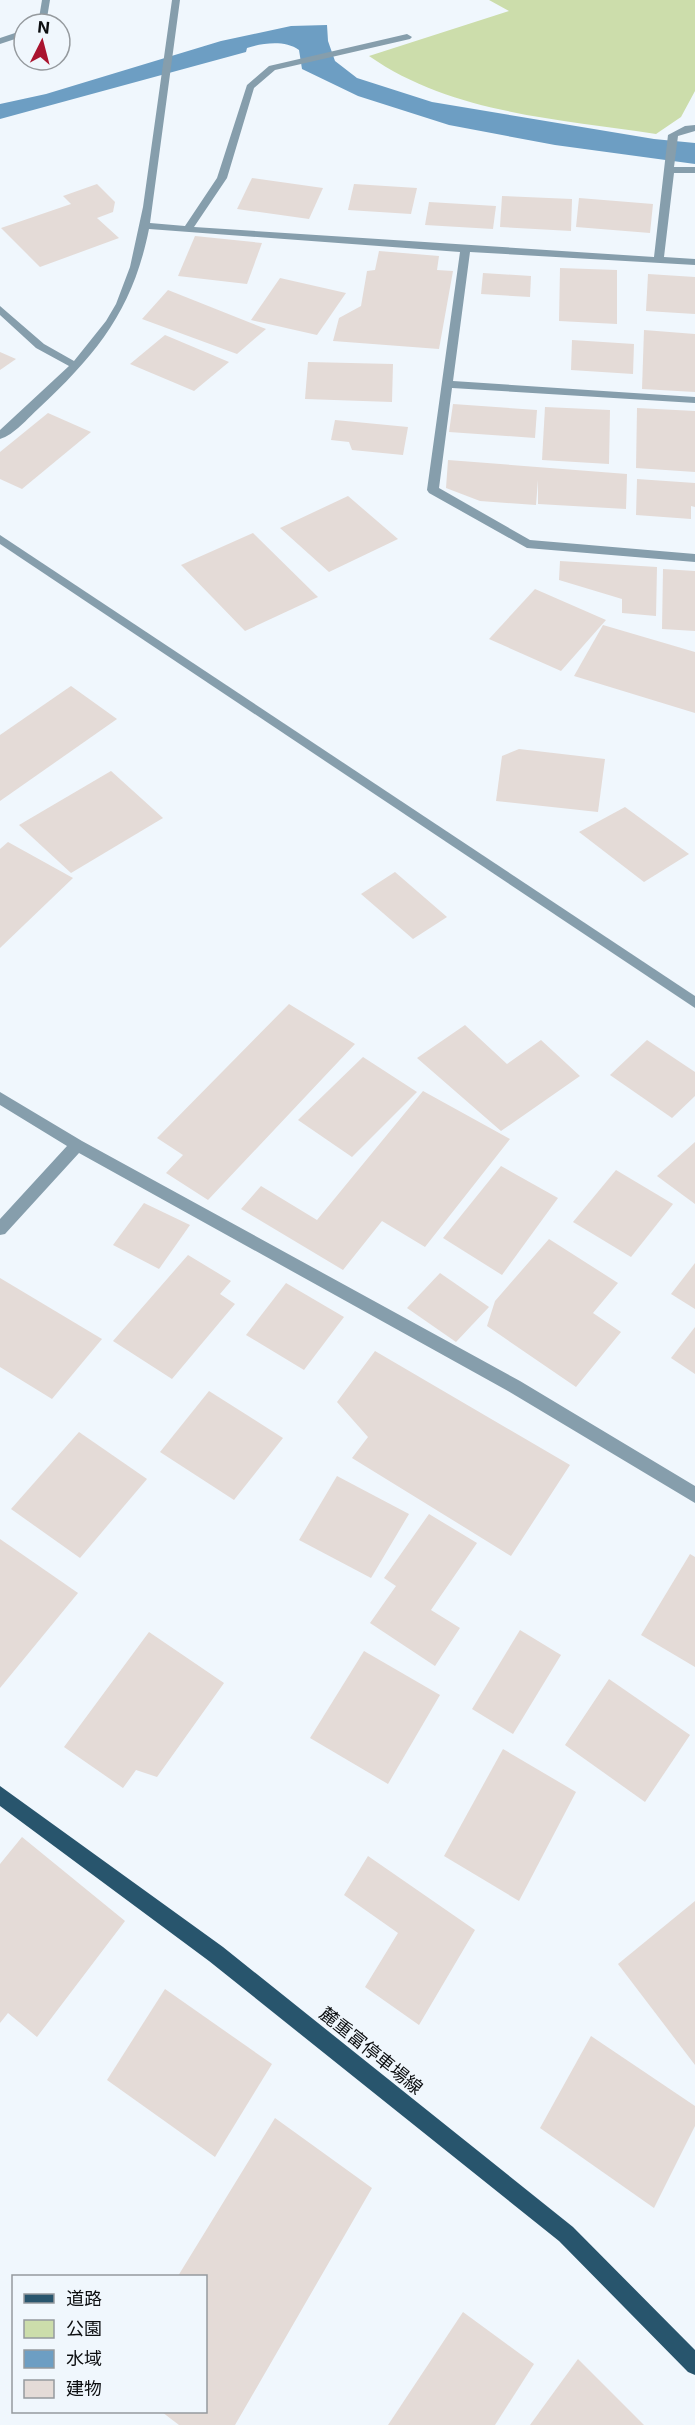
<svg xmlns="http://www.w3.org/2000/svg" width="695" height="2425" viewBox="0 0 695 2425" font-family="Inter,'Noto Sans JP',sans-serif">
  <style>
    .green { fill: #ccddab }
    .water { fill: #6d9ec3 }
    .building { fill: #e4dbd7 }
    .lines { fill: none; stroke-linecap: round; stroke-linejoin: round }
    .minor { fill: #869eac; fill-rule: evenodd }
    .major { fill: #28556d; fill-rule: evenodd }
    .labels { text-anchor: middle; stroke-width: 5; stroke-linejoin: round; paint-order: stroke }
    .near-street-label { font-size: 18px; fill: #0c0e10; stroke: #f0f7fd }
  </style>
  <rect width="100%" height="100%" fill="#f0f7fd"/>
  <path class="green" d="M489 0H695V91L681 117 656 134C560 119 452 114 369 56L509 11Z"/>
  <path class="water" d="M327 25 328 41 335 61 357 78 432 102 654 139 695 143V164L555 145 449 125 358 96 302 69 299 50C285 40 263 43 247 48L246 52 0 119V104L46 94 221 41 291 26Z"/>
  <g class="building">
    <polygon points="252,178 323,188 309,219 237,209"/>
    <polygon points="97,184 115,202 113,212 97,218 119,238 40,267 1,228 71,204 63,196"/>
    <polygon points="354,184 417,188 411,214 348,210"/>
    <polygon points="502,196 572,199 571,231 500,227"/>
    <polygon points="579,198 653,204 650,233 576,227"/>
    <polygon points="429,202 496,206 493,229 425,225"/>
    <polygon points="195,236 262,243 247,284 178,276"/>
    <polygon points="379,251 439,256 437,270 453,271 439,349 333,341 339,318 361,306 367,271 375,270"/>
    <polygon points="560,268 617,270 617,324 559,321"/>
    <polygon points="483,273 531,276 530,297 481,294"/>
    <polygon points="648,274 695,277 695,314 646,311"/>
    <polygon points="280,278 346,293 317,335 251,320"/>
    <polygon points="168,290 266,329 237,354 142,319"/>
    <polygon points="644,330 695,334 695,392 642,389"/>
    <polygon points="165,335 229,362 194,391 130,364"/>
    <polygon points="572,340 634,344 633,374 571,370"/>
    <polygon points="0,352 16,359 0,370"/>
    <polygon points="308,362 393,364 392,402 305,399"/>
    <polygon points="453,404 537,410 535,438 449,432"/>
    <polygon points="545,407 610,410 609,464 542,460"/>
    <polygon points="637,408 695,411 695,472 636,468"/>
    <polygon points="48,413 91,432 22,489 0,479 0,452"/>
    <polygon points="335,420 408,427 403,455 352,450 349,442 331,440"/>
    <polygon points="448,460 627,474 626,509 538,504 538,480 536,505 480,501 446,488"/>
    <polygon points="637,479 695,483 695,507 691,506 691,519 636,515"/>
    <polygon points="348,496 398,539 329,572 280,528"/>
    <polygon points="253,533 318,597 245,631 181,565"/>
    <polygon points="560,561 657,567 656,616 622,613 622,599 559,580"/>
    <polygon points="663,569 695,571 695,631 662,629"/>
    <polygon points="535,589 606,620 561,671 489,639"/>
    <polygon points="603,625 695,652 695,713 574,676"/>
    <polygon points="71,686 117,719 0,801 0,735"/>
    <polygon points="519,749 605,759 598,812 496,801 502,756"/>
    <polygon points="111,771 163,818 71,873 19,825"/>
    <polygon points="625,807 689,854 644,882 579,832"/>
    <polygon points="8,842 73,878 0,948 0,849"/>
    <polygon points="395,872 447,917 413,939 361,894"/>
    <polygon points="289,1004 355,1044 208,1200 166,1173 183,1155 157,1138"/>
    <polygon points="465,1025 507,1064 541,1040 580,1076 501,1131 417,1058"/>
    <polygon points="647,1040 695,1072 695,1096 672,1118 610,1075"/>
    <polygon points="363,1057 417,1092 352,1157 298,1120"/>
    <polygon points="423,1091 510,1139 425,1247 382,1221 343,1270 241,1209 261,1186 317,1220"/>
    <polygon points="695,1142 695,1204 657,1176"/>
    <polygon points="501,1166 558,1198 502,1275 443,1238"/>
    <polygon points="616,1170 673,1204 631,1257 573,1222"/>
    <polygon points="144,1203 190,1225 159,1269 113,1245"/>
    <polygon points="549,1239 618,1283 593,1313 621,1332 576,1387 487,1326 495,1301"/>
    <polygon points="188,1255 231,1281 220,1294 235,1304 172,1379 113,1341"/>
    <polygon points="695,1263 695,1309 671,1294"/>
    <polygon points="440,1273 489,1307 456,1342 407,1308"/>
    <polygon points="0,1278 102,1339 52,1399 0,1367"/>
    <polygon points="286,1283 344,1317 304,1370 246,1335"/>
    <polygon points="695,1327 695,1374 671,1358"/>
    <polygon points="375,1351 570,1465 511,1556 352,1458 368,1437 337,1402"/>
    <polygon points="209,1391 283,1438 234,1500 160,1452"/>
    <polygon points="79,1432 147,1479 80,1558 11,1509"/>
    <polygon points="337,1476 409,1514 371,1578 299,1540"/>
    <polygon points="429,1514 477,1543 431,1610 460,1628 435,1666 370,1623 396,1586 384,1578"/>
    <polygon points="0,1539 78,1593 0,1688"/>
    <polygon points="690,1554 695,1557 695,1667 641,1635"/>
    <polygon points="520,1630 561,1655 513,1734 472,1709"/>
    <polygon points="149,1632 224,1683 157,1777 136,1770 123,1788 64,1747"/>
    <polygon points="364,1651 440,1695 388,1784 310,1738"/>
    <polygon points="609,1679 690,1735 645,1802 565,1745"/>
    <polygon points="503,1749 576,1792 519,1901 444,1856"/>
    <polygon points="22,1837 125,1921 37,2037 8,2013 0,2023 0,1864"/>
    <polygon points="368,1856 475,1930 419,2025 365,1987 398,1933 344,1895"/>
    <polygon points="695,1901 695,2065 618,1964"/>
    <polygon points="165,1989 272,2064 215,2157 107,2080"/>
    <polygon points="591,2036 695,2106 695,2126 654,2208 540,2128"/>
    <polygon points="275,2118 372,2188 235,2425 179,2425 162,2412 206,2412 206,2276 178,2276"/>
    <polygon points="463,2312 534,2364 495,2425 388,2425"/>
    <polygon points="578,2359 644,2425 530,2425"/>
  </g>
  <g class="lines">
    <g class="minor">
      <polygon points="42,0 50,0 46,24 38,24"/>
      <path d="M172 0H180L150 223 185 226 217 178 247 85 269 66 407 34 412 37 410 39 275 70 254 88 227 178 194 227 654 257 668 135 685 126 695 125V131L678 136 674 167H695V173H674L664 257 695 259V265L470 252 453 381 695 397V403L452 388 439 488 530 540 695 554V562L527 548 429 493 427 490 460 252 149 229C133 309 98 353 39 408 28 418 14 435 0 439V430L69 366 36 348 0 315V306L44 344 74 361 106 321 116 304 130 267 143 207Z"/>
      <polygon points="24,30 24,36 0,44 0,38"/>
      <polygon points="0,535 695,996 695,1008 0,544"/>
      <polygon points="0,1092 82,1141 520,1381 695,1486 695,1503 508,1391 79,1153 5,1234 0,1235 0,1219 67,1146 0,1105"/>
    </g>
    <polygon class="major" points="0,1786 223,1947 573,2227 695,2350 695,2375 688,2372 559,2241 209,1961 0,1806"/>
  </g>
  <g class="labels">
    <g class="near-street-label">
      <text transform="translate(371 2051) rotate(39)" y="6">麓重富停車場線</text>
    </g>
  </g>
  <rect x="12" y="2275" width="195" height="138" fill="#f0f7fd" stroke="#959a9e" stroke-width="1.5"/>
  <rect x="24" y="2294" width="30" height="9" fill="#28556d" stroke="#959a9e" stroke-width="1.5"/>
  <text x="66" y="2305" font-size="18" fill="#0c0e10">道路</text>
  <rect x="24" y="2320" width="30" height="18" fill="#ccddab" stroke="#959a9e" stroke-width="1.5"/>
  <text x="66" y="2335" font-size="18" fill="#0c0e10">公園</text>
  <rect x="24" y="2350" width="30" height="18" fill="#6d9ec3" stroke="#959a9e" stroke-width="1.5"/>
  <text x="66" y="2365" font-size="18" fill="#0c0e10">水域</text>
  <rect x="24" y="2380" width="30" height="18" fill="#e4dbd7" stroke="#959a9e" stroke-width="1.5"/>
  <text x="66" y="2395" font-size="18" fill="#0c0e10">建物</text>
  <g transform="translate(42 42) rotate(6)"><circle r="28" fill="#f0f7fd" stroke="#959a9e" stroke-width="1.5"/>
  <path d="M0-4.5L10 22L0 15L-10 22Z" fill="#aa142f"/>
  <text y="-9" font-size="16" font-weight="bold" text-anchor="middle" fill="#0c0e10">N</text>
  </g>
</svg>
